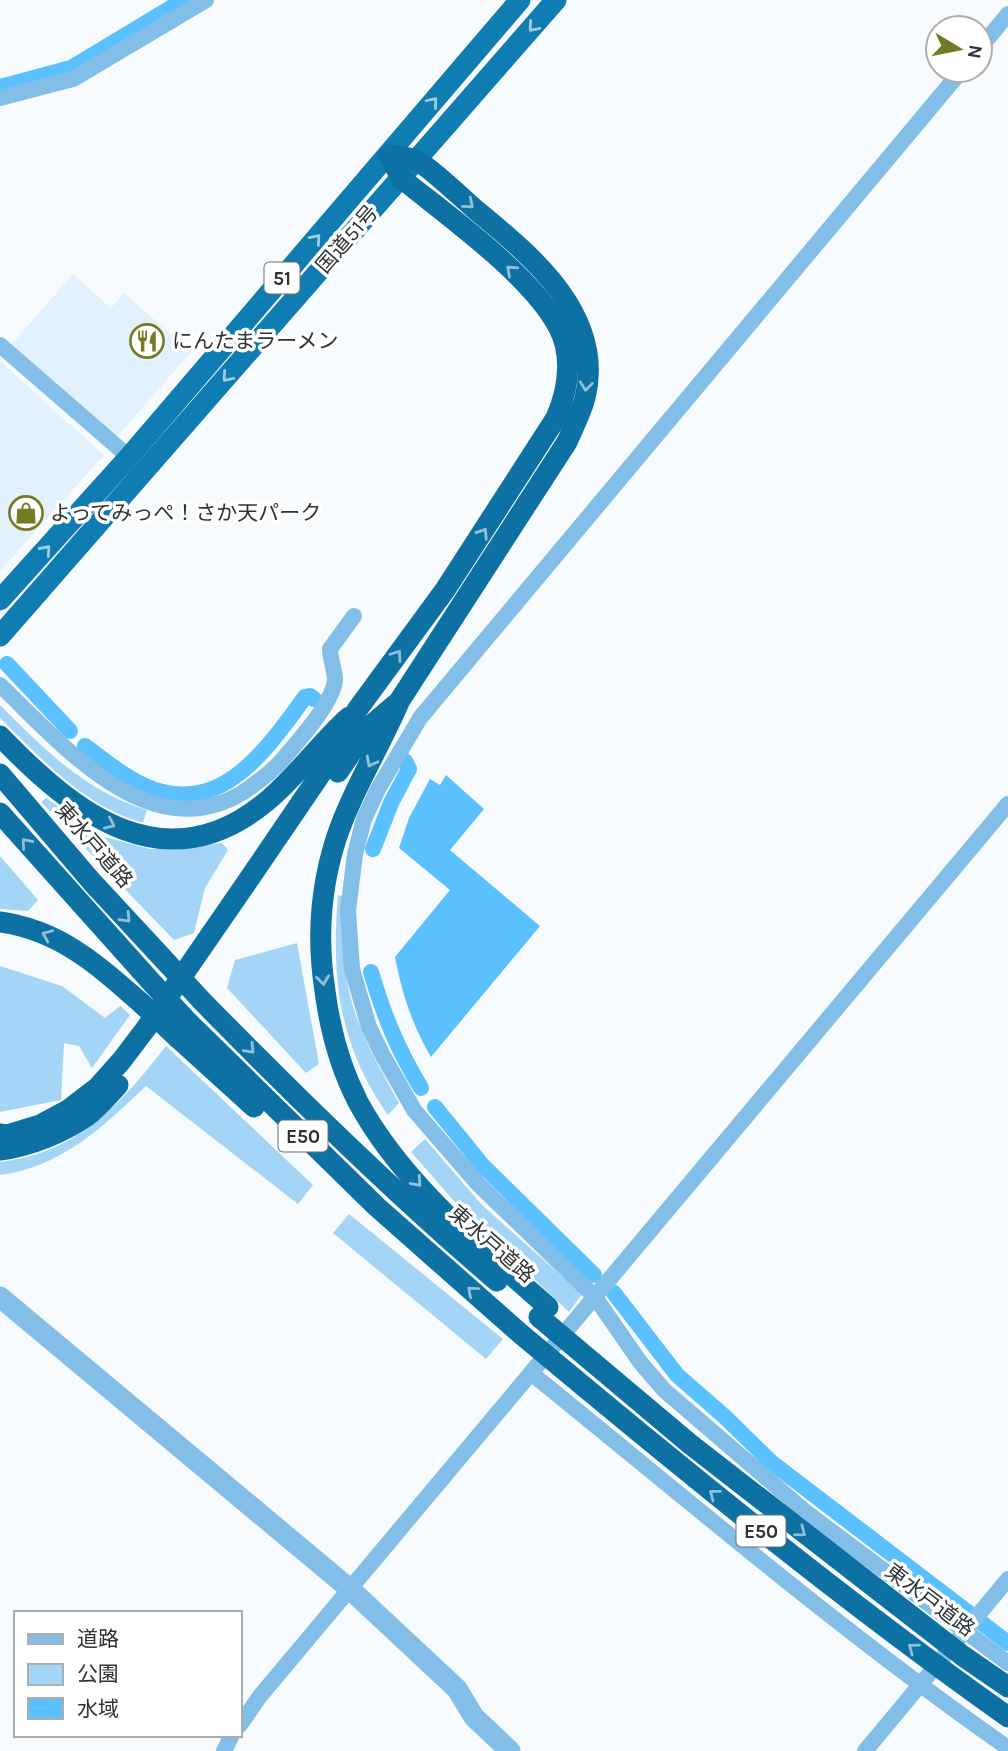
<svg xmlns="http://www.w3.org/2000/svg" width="1008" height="1751" viewBox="0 0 1008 1751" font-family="Karla,'Noto Sans JP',sans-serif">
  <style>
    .built { fill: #e1f2fe }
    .green { fill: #a5d5f6 }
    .water { fill: #5bc0fe }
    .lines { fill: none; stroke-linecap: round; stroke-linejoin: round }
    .canal { stroke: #5bc0fe; stroke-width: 16 }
    .minor { stroke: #82bee7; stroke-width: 16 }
    .tertiary { stroke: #82bee7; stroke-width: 21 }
    .trunk { stroke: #0f7cb2; stroke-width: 21 }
    .motorway { stroke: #0d71a3; stroke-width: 21 }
    .motorway-bridge { stroke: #0d71a3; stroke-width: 21 }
    .oneway { stroke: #9fcbe0 }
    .oneway2 { stroke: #92bfd6 }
    .labels { text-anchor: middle; stroke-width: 7; stroke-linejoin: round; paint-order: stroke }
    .shield { fill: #fff; stroke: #6d7072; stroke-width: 2 }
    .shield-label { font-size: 19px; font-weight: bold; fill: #2f3335 }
    .street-label { font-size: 21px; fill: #2f3335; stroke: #fff }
    .poi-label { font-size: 21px; fill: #2f3335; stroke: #fff; text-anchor: start }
  </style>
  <rect width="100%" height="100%" fill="#f7fbfd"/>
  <g class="built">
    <polygon points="73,274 111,308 124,293 191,352 116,438 11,345"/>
    <polygon points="0,361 104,455 0,571"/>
  </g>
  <g class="green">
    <path d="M0 705C44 749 86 792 147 810L143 823C84 806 42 759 0 718Z"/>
    <polygon points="46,798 101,836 150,849 222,843 228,850 205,888 194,933 174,940 41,802"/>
    <polygon points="0,856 38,900 28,911 0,909"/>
    <path d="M338 895 342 896C343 930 342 967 351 999 361 1037 381 1070 399 1103L388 1115C339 1046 331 978 338 895Z"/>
    <polygon points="297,943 319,1064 306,1073 227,988 235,960"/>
    <polygon points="0,966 62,986 105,1018 120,1006 130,1015 92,1068 79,1046 64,1043 61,1100 0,1112"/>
    <path d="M166 1046 313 1185 298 1204 146 1086C104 1126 60 1168 0 1175V1162C78 1153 121 1104 166 1046Z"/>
    <polygon points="425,1139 482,1205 582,1294 569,1312 468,1217 411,1152"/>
    <polygon points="349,1214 503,1339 486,1359 333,1233"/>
  </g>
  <path class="water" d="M446 775 484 809 450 850 540 926 431 1057C412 1025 402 993 395 957L450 890 399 848 409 818 430 779 440 785Z"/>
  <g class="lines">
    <g class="canal">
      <polyline points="0,87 71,68 174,6 188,0"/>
      <polyline points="7,664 70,731"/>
      <path d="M85 746C104 760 121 775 143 785 219 821 266 750 305 697L310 696 314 699"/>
      <polyline points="373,849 391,803 409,769 405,761"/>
      <path d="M371 972C384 1016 397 1048 421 1088"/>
      <polyline points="435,1107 483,1166 594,1275"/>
      <polyline points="614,1293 677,1375 725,1417 771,1462 1008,1643"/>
    </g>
    <g class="minor">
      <polyline points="980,48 1008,14"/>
      <polyline points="962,70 420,718 378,789 364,819 355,854 348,911 352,969 369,1027 382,1054 414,1110 478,1184 595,1297 640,1362 664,1390 807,1513 1008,1663"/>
      <polyline points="0,98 73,79 206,0"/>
      <polyline points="0,345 129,457"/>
      <path d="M0 685C61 743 149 849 242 793 257 783 271 773 283 759 298 741 333 703 335 680 335 670 330 659 330 649L354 616"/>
      <path d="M531 1373C688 1500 842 1632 1008 1748"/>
      <polyline points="240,1725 260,1696 1008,804"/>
      <polyline points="224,1751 232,1735"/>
      <polyline points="865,1751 1008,1579"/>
    </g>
    <polyline class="tertiary" points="0,1297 351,1590 457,1689 474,1717 510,1751"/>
    <g class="trunk">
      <polyline points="0,600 129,457 520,0"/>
      <polyline points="0,636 556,0"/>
    </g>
    <g class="motorway">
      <path d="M389 155C398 157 408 157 416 160 430 167 463 199 477 211 533 257 605 316 585 398 581 413 573 428 567 442L400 700C380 747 352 791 336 839 320 889 317 940 325 991 330 1030 340 1067 358 1102 401 1182 481 1248 548 1307"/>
      <path d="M0 736C74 813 165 886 267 801 297 776 320 743 349 717"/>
      <polyline points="338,772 369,727 396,704"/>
      <polyline points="0,774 92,882 168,964"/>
      <polyline points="0,813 154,985"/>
      <path d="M0 922C59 930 98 965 141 1003"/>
      <path d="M202 1001C297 1098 394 1193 497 1281"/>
      <polyline points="188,1022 377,1207 522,1335"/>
      <polyline points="178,1038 254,1107"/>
      <path d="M0 1134 7 1135 40 1125 68 1110 98 1087 122 1060 147 1027 247 882 339 747 357 710 445 590 556 418C566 395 571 369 565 344 551 288 446 215 401 178L389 155"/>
      <path d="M0 1150C30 1146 62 1133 87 1116 98 1108 109 1095 118 1085"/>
    </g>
    <g class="motorway-bridge">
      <polyline points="168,964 202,1001"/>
      <polyline points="154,985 188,1022"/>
      <polyline points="141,1003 178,1038"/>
      <polyline points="539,1317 690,1444 963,1656 1008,1687"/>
      <path d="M522 1335C680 1467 840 1598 1008 1717"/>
    </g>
  </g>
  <defs><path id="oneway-chevron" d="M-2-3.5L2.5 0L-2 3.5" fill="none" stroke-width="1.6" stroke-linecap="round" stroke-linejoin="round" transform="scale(1.75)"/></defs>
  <g class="oneway">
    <use href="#oneway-chevron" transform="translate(533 27) rotate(131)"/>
    <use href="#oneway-chevron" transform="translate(433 102) rotate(-50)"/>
    <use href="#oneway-chevron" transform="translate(316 239) rotate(-49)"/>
    <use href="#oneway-chevron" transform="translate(227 377) rotate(131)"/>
    <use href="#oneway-chevron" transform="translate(46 550) rotate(-48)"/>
  </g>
  <g class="oneway2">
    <use href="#oneway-chevron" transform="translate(469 204) rotate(40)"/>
    <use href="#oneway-chevron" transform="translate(511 270) rotate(-138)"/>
    <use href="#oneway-chevron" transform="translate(586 386) rotate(96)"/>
    <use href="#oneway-chevron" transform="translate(483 533) rotate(-57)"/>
    <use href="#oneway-chevron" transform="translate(397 655) rotate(-54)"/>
    <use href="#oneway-chevron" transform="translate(371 762) rotate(118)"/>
    <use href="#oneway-chevron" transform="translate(110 824) rotate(25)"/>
    <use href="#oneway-chevron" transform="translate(26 843) rotate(-131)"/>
    <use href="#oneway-chevron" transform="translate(126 918) rotate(47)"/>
    <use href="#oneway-chevron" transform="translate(47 935) rotate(-157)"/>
    <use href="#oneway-chevron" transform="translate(323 980) rotate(83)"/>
    <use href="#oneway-chevron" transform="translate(250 1049) rotate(46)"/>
    <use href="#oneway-chevron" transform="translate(417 1182) rotate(48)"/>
    <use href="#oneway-chevron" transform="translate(472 1291) rotate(-139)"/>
    <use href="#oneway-chevron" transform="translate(714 1494) rotate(-142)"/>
    <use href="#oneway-chevron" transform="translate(801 1532) rotate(37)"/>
    <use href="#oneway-chevron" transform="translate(913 1648) rotate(-143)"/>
  </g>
  <defs>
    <g id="restaurant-ring" transform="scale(1.75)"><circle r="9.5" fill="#fff" stroke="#757b25" stroke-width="1.5"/><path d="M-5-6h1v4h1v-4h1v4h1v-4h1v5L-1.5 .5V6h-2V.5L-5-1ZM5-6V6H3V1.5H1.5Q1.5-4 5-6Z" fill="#757b25"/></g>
    <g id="shop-ring" transform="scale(1.75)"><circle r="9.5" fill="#fff" stroke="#757b25" stroke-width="1.5"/><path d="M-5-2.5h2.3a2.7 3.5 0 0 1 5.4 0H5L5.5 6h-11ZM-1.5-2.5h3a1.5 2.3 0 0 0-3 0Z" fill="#757b25"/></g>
  </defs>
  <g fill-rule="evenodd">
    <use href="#restaurant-ring" x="147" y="341"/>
    <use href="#shop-ring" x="26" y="513"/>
  </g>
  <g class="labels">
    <g class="shield">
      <rect x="264.5" y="262.5" width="35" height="31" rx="5"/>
      <rect x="278.5" y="1120.5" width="49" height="31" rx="5"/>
      <rect x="736.5" y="1515.5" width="49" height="31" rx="5"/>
    </g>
    <g class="shield-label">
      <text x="282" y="285">51</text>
      <text x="303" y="1143">E50</text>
      <text x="761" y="1538">E50</text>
    </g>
    <g class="street-label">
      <text transform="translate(347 239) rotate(-49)" y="7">国道51号</text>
      <text transform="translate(94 845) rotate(49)" y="7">東水戸道路</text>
      <text transform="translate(492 1244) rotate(41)" y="7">東水戸道路</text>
      <text transform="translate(930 1600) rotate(37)" y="7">東水戸道路</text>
    </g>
    <g class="poi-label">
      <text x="172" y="348">にんたまラーメン</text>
      <text x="50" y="520">よってみっぺ！さか天パーク</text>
    </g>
  </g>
  <rect x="14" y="1611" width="228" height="126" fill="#ffffff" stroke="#acadae" stroke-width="2"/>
  <rect x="28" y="1634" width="35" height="10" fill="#82bee7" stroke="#acadae" stroke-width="2"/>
  <text x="77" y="1646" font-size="21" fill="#2f3335">道路</text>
  <rect x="28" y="1664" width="35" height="21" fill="#a5d5f6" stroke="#acadae" stroke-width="2"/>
  <text x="77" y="1681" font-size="21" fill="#2f3335">公園</text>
  <rect x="28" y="1698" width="35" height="21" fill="#5bc0fe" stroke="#acadae" stroke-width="2"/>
  <text x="77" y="1716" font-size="21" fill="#2f3335">水域</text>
  <g transform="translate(959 49) rotate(100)"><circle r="33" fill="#ffffff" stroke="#acadae" stroke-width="2"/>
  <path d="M0-5L12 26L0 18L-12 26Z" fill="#757b25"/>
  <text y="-10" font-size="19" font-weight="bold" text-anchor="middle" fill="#2f3335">N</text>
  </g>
</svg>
